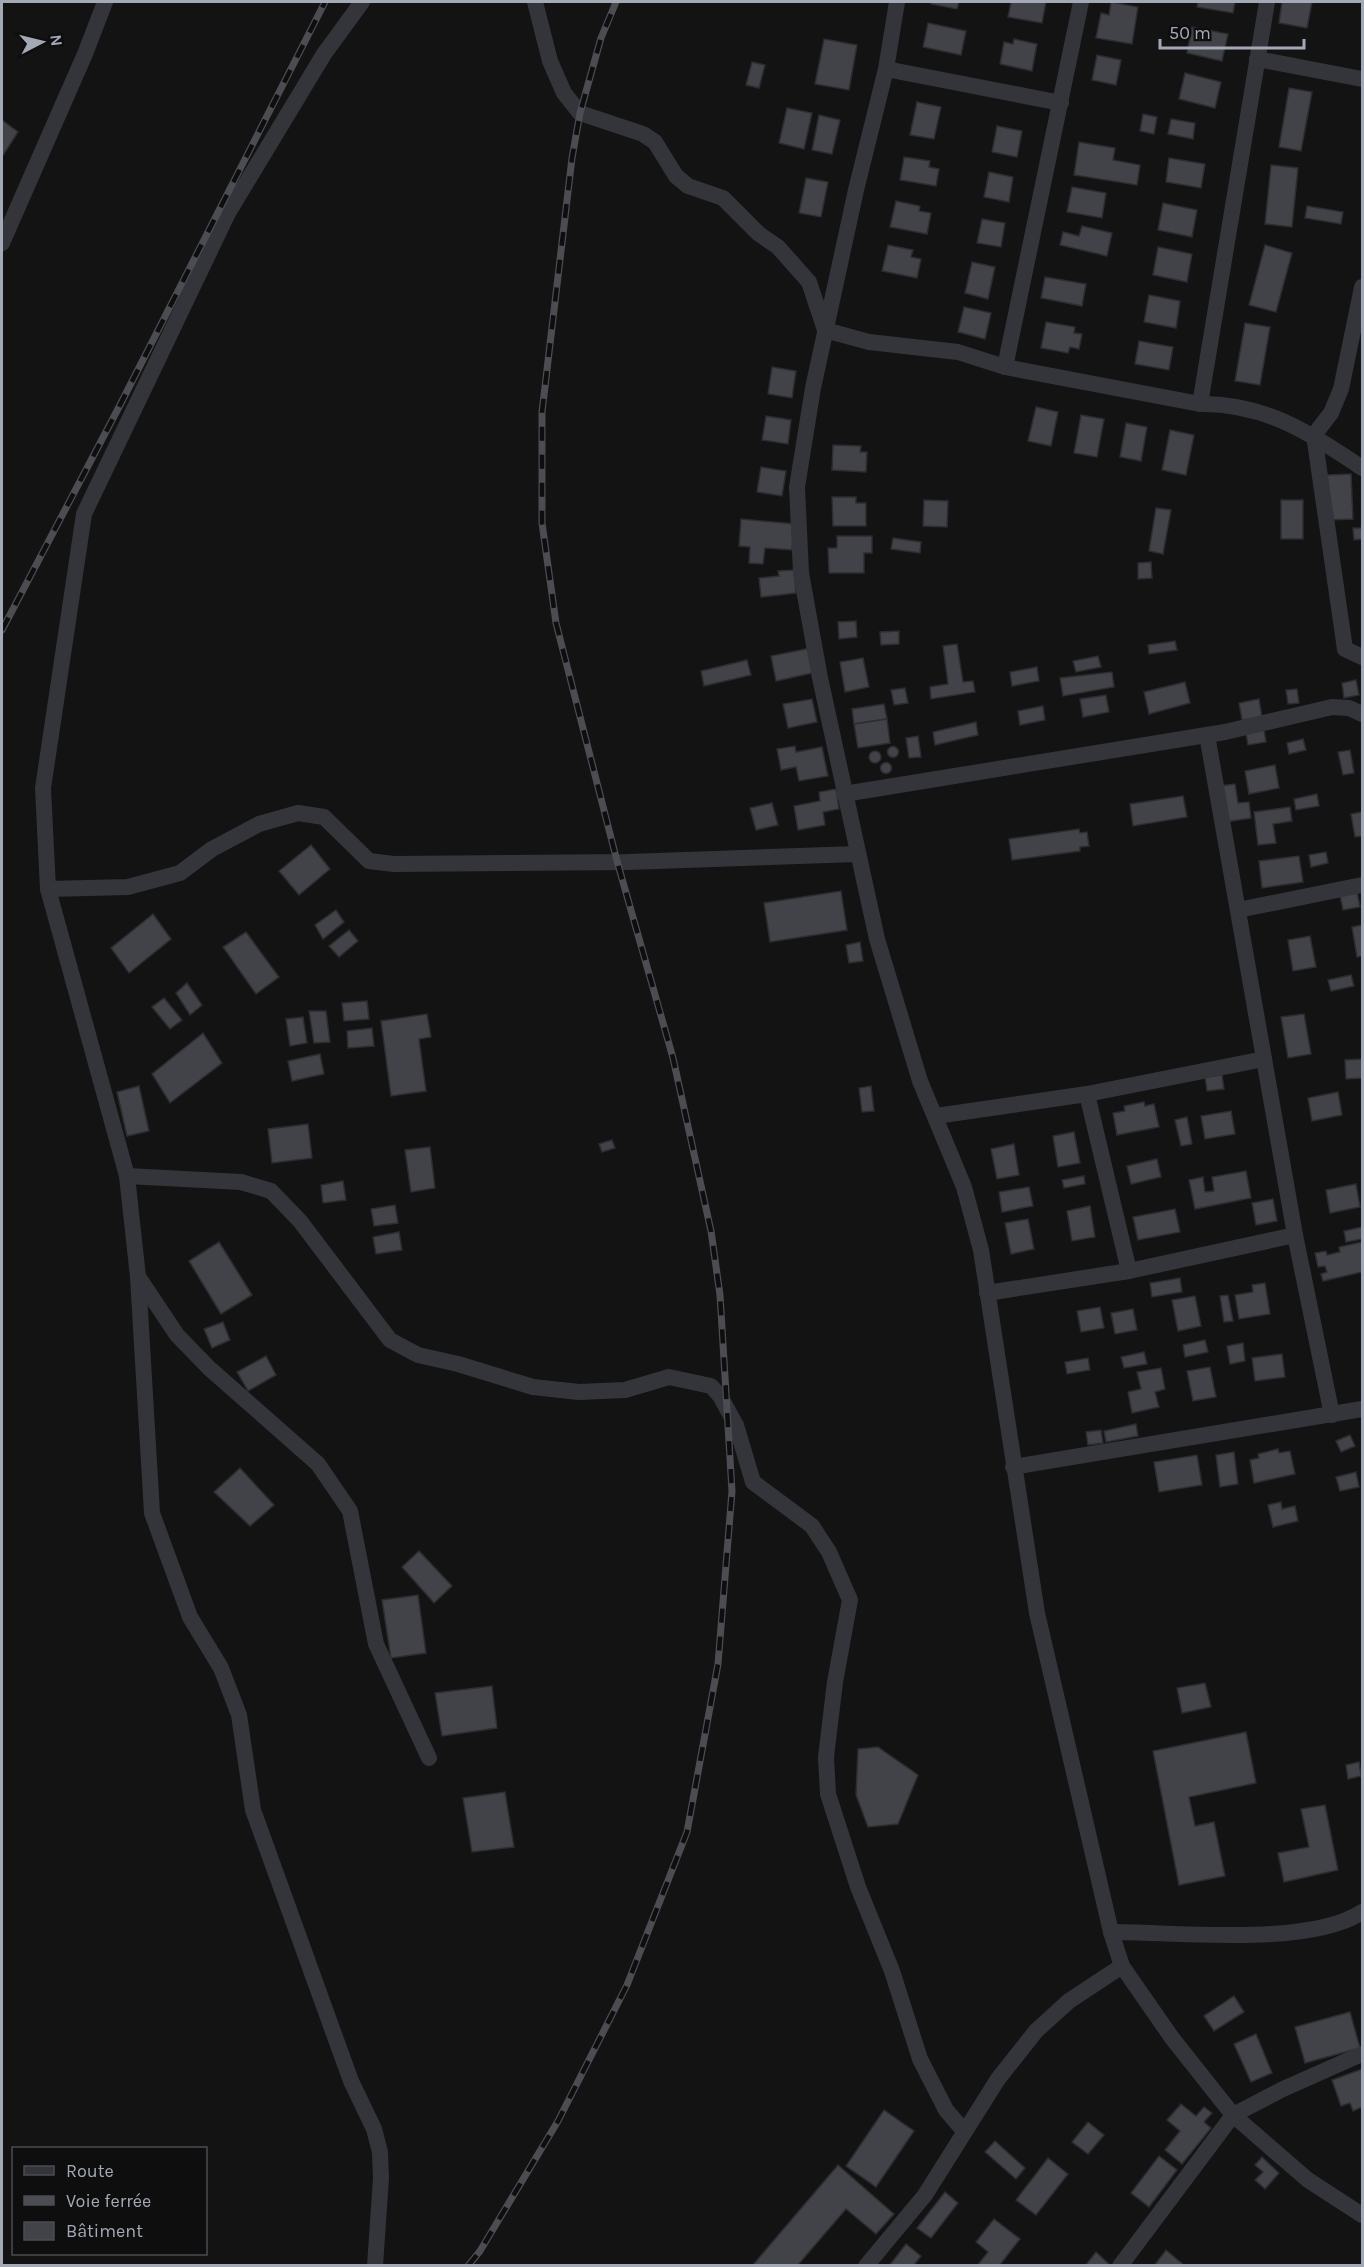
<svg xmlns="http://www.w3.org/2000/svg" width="1364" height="2267" viewBox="0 0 1364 2267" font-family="Karla,sans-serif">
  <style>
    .building { fill: #424348; stroke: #2d2d31; stroke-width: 1.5 }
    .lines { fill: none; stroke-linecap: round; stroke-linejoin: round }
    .minor { stroke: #34353a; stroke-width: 16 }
    .rail-casing { stroke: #4b4d53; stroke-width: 7 }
    .rail { stroke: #0e0e0f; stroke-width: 4.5; stroke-dasharray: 14; stroke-linecap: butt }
  </style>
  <rect width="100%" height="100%" fill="#131314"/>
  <g class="building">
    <polygon points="931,2 959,2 957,9 931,4"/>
    <polygon points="1011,2 1046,2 1042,23 1008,17"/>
    <polygon points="1111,2 1138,7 1132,44 1096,38 1101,13 1109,15"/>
    <polygon points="1198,2 1235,2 1233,13 1197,7"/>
    <polygon points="1282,2 1312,2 1307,28 1279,23"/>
    <polygon points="928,23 966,31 961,55 923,47"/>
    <polygon points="1192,27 1228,34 1222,61 1187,53"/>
    <polygon points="824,39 857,45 849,90 815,84"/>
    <polygon points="1014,39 1037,44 1032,71 1000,64 1004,42 1013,44"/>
    <polygon points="1097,55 1121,60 1116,85 1092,80"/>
    <polygon points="752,62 765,65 759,88 746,85"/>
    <polygon points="1185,73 1221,82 1215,108 1179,99"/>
    <polygon points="1289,88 1312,92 1301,151 1279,147"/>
    <polygon points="917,102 941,107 934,139 910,135"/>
    <polygon points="787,108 812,113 804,149 779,143"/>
    <polygon points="1143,114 1157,117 1154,134 1140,131"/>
    <polygon points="819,115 840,120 832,154 812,150"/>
    <polygon points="1171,119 1195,123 1193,139 1168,134"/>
    <polygon points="2,120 18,132 2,157"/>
    <polygon points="997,126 1022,131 1017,157 992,152"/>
    <polygon points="1079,142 1115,148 1113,160 1140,165 1137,185 1074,175"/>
    <polygon points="904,157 930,161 929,167 939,169 936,186 900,180"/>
    <polygon points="1169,158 1205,164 1201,188 1166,182"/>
    <polygon points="1271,165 1298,168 1292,227 1265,224"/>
    <polygon points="989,172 1013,177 1009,202 984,197"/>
    <polygon points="806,178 828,182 821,217 799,213"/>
    <polygon points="1072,187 1106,193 1102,218 1067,212"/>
    <polygon points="896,201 920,206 919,211 931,213 927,234 890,227"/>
    <polygon points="1163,203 1197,210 1192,237 1158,230"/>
    <polygon points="1307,206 1343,212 1341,224 1305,218"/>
    <polygon points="982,219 1005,223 1001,247 977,243"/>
    <polygon points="1082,226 1112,233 1107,256 1060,245 1063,232 1079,236"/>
    <polygon points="888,245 913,250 911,257 921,259 917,278 882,271"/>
    <polygon points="1265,245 1292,253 1276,312 1249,305"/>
    <polygon points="1158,247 1192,254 1187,282 1153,275"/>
    <polygon points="972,262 995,267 988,299 965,293"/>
    <polygon points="1045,277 1086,284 1082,306 1041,298"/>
    <polygon points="1149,295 1180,301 1176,328 1144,322"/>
    <polygon points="964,307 991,313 985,339 958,332"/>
    <polygon points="1046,322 1075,327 1074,333 1082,334 1079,349 1070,347 1068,353 1041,348"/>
    <polygon points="1245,323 1270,327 1260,385 1235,381"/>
    <polygon points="1139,341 1173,347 1169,370 1135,364"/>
    <polygon points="772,367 796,371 792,398 768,394"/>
    <polygon points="1036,407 1058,412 1051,446 1028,441"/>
    <polygon points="1081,415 1104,419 1097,457 1074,453"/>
    <polygon points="766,416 791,420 788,444 762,440"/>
    <polygon points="1126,423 1147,427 1141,461 1120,457"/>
    <polygon points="1170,430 1194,435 1186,475 1162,470"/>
    <polygon points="833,445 861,446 860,452 867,452 866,472 832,470"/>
    <polygon points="761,467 786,471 782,496 757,492"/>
    <polygon points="1351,474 1353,519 1329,520 1327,475"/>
    <polygon points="832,497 856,497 856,503 866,503 866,526 833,526"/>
    <polygon points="924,500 948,501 947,527 923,526"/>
    <rect x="1281" y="500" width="22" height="39"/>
    <polygon points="1156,508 1171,510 1163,554 1149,551"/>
    <polygon points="741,519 795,524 792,550 765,548 763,564 749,563 750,547 739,546"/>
    <polygon points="1353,528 1362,528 1362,539 1354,540"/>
    <polygon points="837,536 872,536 872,553 864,553 864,573 829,573 828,548 837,548"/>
    <polygon points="893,538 921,542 920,553 891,549"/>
    <polygon points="1151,562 1152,578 1138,579 1138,563"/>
    <polygon points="794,570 796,593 761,597 759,578 779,576 778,571"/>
    <polygon points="856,621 857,637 839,639 838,622"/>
    <polygon points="899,631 899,644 881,645 880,632"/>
    <polygon points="1175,641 1177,650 1149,654 1148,645"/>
    <polygon points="957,644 963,682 973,681 975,692 931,699 930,687 948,684 943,646"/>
    <polygon points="811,648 817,672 776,681 771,656"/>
    <polygon points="1098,656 1101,667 1076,672 1073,661"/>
    <polygon points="863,658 869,687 845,692 840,662"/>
    <polygon points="747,660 751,675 704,686 701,671"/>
    <polygon points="1037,667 1039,681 1012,686 1010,672"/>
    <polygon points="1112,672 1114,687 1063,696 1060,678"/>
    <polygon points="1356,680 1359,695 1344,698 1342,683"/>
    <polygon points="1185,682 1190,703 1149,714 1144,692"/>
    <polygon points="905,688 908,703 894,705 891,690"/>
    <polygon points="1297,689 1299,703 1288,704 1286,690"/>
    <polygon points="1106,695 1109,712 1083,717 1080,699"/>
    <polygon points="812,699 817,722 788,728 783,704"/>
    <polygon points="1259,699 1262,717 1242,720 1239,703"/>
    <polygon points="884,704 887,719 854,724 852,709"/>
    <polygon points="1043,706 1045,720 1020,725 1018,711"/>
    <polygon points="887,719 890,743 858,748 854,724"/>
    <polygon points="976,722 978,735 935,745 933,732"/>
    <polygon points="1264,730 1266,742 1248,745 1246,734"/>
    <polygon points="918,736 921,757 909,758 906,738"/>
    <polygon points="1303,739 1306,750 1289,754 1287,743"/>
    <polygon points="795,746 796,752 822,747 828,776 799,781 796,767 781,770 777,749"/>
    <circle cx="893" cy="752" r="5.5"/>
    <polygon points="1350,750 1354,773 1343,775 1338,752"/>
    <circle cx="875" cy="757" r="6"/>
    <circle cx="886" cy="768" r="5.5"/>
    <polygon points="1275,765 1279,788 1249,794 1245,771"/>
    <polygon points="1235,784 1238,803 1249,802 1251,818 1226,822 1220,786"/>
    <polygon points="836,789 839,809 823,812 825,825 798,830 794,806 820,801 819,792"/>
    <polygon points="1317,794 1319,806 1296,810 1294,799"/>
    <polygon points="1183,796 1187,817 1133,826 1130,804"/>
    <polygon points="772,803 778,825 756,830 750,808"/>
    <polygon points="1290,807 1292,821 1273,824 1276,843 1258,845 1254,812"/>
    <polygon points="1362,812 1362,836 1355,837 1351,814"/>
    <polygon points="1079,829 1080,833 1087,832 1089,846 1080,847 1080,851 1012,860 1009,839"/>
    <polygon points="311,845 330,869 299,895 279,871"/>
    <polygon points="1326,852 1328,863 1311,867 1309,855"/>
    <polygon points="1299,856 1303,882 1262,888 1259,861"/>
    <polygon points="841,891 847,930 770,942 764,903"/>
    <polygon points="1357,892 1360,907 1343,910 1340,895"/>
    <polygon points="336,910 344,922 323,939 315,925"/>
    <polygon points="153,914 171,939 129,973 111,948"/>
    <polygon points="1362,925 1362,956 1357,957 1352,927"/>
    <polygon points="349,930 358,941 339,957 329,946"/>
    <polygon points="246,932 279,977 256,994 223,947"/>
    <polygon points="1310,936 1316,967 1293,971 1288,940"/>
    <polygon points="860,942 863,961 849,963 846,945"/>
    <polygon points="1351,975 1354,986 1331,991 1328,980"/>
    <polygon points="187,983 202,1005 190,1015 176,993"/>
    <polygon points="164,998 182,1020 170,1029 152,1007"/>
    <polygon points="367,1001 369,1019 344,1021 342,1003"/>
    <polygon points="309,1011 326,1011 330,1042 314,1043"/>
    <polygon points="427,1014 431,1037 419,1039 426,1091 391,1096 381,1021"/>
    <polygon points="1304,1014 1311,1054 1288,1058 1281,1017"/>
    <polygon points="303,1017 307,1043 290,1046 286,1019"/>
    <polygon points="372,1028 374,1046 348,1048 347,1031"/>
    <polygon points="203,1033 222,1063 170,1103 152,1074"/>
    <polygon points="320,1054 324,1074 292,1081 288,1061"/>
    <polygon points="1362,1059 1362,1078 1346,1079 1345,1060"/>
    <polygon points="1222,1075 1224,1089 1207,1091 1205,1077"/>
    <polygon points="139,1086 149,1131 127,1136 117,1092"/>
    <polygon points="871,1086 874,1111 862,1112 859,1088"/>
    <polygon points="1338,1092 1342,1115 1312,1121 1308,1098"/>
    <polygon points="1144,1102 1145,1106 1154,1104 1159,1127 1117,1135 1113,1113 1125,1111 1124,1106"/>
    <polygon points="1231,1111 1235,1134 1205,1139 1201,1116"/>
    <polygon points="1187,1117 1192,1144 1181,1146 1175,1120"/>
    <polygon points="308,1124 312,1158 272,1163 268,1129"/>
    <polygon points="1074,1132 1080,1163 1058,1167 1053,1136"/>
    <polygon points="612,1140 615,1148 602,1152 599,1144"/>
    <polygon points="1014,1144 1019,1175 997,1179 991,1149"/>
    <polygon points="430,1147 435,1188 411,1192 405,1150"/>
    <polygon points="1157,1159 1161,1177 1131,1184 1127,1166"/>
    <polygon points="1246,1171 1251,1198 1195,1209 1189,1180 1203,1177 1205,1192 1214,1191 1212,1177"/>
    <polygon points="1084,1176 1085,1184 1064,1188 1062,1180"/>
    <polygon points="343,1181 346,1200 323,1203 321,1185"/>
    <polygon points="1356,1184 1360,1207 1330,1213 1326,1190"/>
    <polygon points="1029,1187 1033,1206 1002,1212 999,1192"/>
    <polygon points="1273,1199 1277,1221 1256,1225 1252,1203"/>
    <polygon points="395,1205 398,1223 374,1226 371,1209"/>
    <polygon points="1090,1206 1095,1237 1072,1241 1067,1211"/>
    <polygon points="1175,1209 1180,1232 1138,1240 1133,1217"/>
    <polygon points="1028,1219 1034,1249 1011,1254 1005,1223"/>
    <polygon points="1362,1227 1362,1239 1346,1242 1344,1231"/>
    <polygon points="399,1232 402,1250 376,1254 373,1237"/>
    <polygon points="219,1242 252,1295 221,1314 189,1261"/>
    <polygon points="1362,1242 1362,1272 1323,1281 1321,1274 1327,1272 1325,1266 1318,1267 1315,1253 1326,1251 1327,1255 1340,1252 1339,1247"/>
    <polygon points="1180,1278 1182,1292 1152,1297 1150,1283"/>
    <polygon points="1265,1283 1270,1314 1239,1319 1235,1295 1253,1292 1252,1285"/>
    <polygon points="1228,1295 1233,1321 1224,1322 1220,1296"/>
    <polygon points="1195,1296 1201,1326 1178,1331 1172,1300"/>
    <polygon points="1100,1307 1104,1328 1081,1332 1077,1311"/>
    <polygon points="1133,1309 1137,1330 1115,1334 1111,1313"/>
    <polygon points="223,1322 230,1340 212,1348 204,1329"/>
    <polygon points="1205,1340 1208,1352 1185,1357 1183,1345"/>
    <polygon points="1243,1343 1245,1361 1230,1364 1227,1346"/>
    <polygon points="1144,1352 1147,1364 1124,1368 1121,1357"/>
    <polygon points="1282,1354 1285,1377 1255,1381 1252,1358"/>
    <polygon points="266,1356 276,1375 248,1391 237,1372"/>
    <polygon points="1088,1358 1090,1370 1067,1374 1065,1362"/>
    <polygon points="1210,1367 1216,1397 1193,1401 1187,1371"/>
    <polygon points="1161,1368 1165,1389 1155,1392 1159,1407 1132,1413 1128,1392 1141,1389 1137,1372"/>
    <polygon points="1136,1424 1138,1436 1106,1442 1104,1431"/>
    <polygon points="1101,1430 1103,1443 1088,1445 1086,1432"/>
    <polygon points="1350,1435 1355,1446 1341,1452 1336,1441"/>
    <polygon points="1278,1449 1279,1453 1290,1451 1295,1474 1254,1483 1250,1460 1259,1458 1258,1454"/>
    <polygon points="1234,1452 1238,1484 1220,1487 1216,1455"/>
    <polygon points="1197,1455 1202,1485 1159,1492 1154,1462"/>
    <polygon points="240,1468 274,1505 250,1526 214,1492"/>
    <polygon points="1356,1472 1359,1487 1340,1491 1336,1477"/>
    <polygon points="1281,1502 1282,1509 1295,1506 1298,1521 1273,1527 1268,1505"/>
    <polygon points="419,1551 452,1586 434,1603 402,1567"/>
    <polygon points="418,1595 426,1653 391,1658 382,1600"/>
    <polygon points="1205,1683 1211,1707 1182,1713 1177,1688"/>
    <polygon points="492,1686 497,1728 442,1736 435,1693"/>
    <polygon points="1246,1732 1256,1783 1189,1797 1195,1826 1214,1822 1225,1876 1179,1885 1153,1751"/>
    <polygon points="878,1747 918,1775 898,1824 868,1827 856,1795 858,1749"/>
    <polygon points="1359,1762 1361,1776 1348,1779 1346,1765"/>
    <polygon points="505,1792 514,1847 472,1852 463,1798"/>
    <polygon points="1325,1805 1338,1870 1284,1882 1278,1853 1309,1847 1301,1809"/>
    <polygon points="1234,1996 1244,2012 1214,2031 1204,2016"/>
    <polygon points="1350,2012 1360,2048 1305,2063 1295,2027"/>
    <polygon points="1256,2034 1272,2073 1251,2082 1234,2044"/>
    <polygon points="1362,2069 1362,2107 1353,2111 1350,2103 1341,2106 1332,2080"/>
    <polygon points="1181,2104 1196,2116 1204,2107 1212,2113 1204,2122 1211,2128 1182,2164 1165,2150 1180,2131 1167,2120"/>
    <polygon points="884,2110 914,2131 876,2187 846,2166"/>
    <polygon points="1088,2122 1104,2135 1088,2154 1072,2142"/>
    <polygon points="995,2141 1025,2168 1016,2179 985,2152"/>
    <polygon points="1159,2156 1177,2170 1149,2207 1131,2193"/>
    <polygon points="1262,2157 1279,2173 1265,2189 1255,2180 1263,2172 1255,2165"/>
    <polygon points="1048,2158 1068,2174 1036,2215 1016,2200"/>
    <polygon points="838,2165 894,2214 876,2234 846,2209 797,2266 752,2266"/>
    <polygon points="945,2192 958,2203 931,2238 917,2228"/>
    <polygon points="994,2219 1020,2239 999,2266 977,2266 988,2252 976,2242"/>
    <polygon points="906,2244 921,2256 913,2266 889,2266"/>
    <polygon points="1166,2250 1185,2266 1154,2266"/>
    <polygon points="1096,2252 1111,2266 1085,2266"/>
  </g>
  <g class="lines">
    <g class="minor">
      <polyline points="362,2 324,54 228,213 84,514 43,788 48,889 127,1176 138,1277 152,1513 190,1617 221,1668 239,1715 253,1810 351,2081 374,2129 380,2152 381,2178 375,2266"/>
      <path d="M535 2 550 61 564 93 580 113 643 134 655 142 676 176 688 186 723 198 759 234 778 247 809 282 825 330 869 342 958 352 1005 367 1200 404C1264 403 1311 433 1362 468"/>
      <polyline points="897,2 886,69 856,190 813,388 797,487 801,573 820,678 877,939 920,1081 964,1187 981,1250 1037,1613 1111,1932 1122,1966 1172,2038 1233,2115 1308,2180 1362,2215"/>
      <polyline points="1257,59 1362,79"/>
      <polyline points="886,69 1061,103"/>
      <polyline points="2,243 85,54 105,2"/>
      <polyline points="1362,287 1341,389 1331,413 1314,435 1345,649 1362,657"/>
      <polyline points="1005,367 1081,2"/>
      <polyline points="1200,404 1267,2"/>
      <polyline points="1207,735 1295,1235 1332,1415"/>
      <polyline points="844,794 1225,732 1332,707 1349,708 1362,714"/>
      <polyline points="48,889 128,887 180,873 212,849 259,824 298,813 324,817 369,861 394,864 628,862 857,854"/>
      <polyline points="1238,910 1362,885"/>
      <polyline points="1087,1094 1129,1271"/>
      <polyline points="936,1116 1087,1094 1264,1059"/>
      <polyline points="127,1176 241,1182 271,1191 300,1221 390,1340 418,1355 458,1364 533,1387 579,1392 625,1390 669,1377 711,1386 720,1396 736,1425 753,1482 812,1526 829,1552 850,1600 835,1682 826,1757 828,1794 858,1887 892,1971 920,2059 946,2110 964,2131"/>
      <polyline points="139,1278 177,1335 209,1368 318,1464 350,1511 376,1644 429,1758"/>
      <polyline points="987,1293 1129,1271 1295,1235"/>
      <polyline points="1013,1467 1362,1409"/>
      <path d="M1111 1932C1177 1932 1309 1947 1362 1912"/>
      <polyline points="866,2266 925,2195 998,2079 1036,2031 1069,2001 1122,1966"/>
      <polyline points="1120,2266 1233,2115 1283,2089 1362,2054"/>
    </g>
    <g class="rail-casing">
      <g id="rail">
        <polyline points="2,630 120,405 325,2"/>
        <polyline points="468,2266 480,2251 558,2121 627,1985 687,1832 718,1664 732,1491 720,1295 711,1231 673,1058 617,861 556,623 542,523 542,412 572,158 580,113 601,38 616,2"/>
      </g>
    </g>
    <use href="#rail" class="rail"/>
  </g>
  <rect width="1364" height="2267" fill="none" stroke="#a4aab5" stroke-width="6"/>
  <rect x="12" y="2147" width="195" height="108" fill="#0e0e0f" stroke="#4a4c51" stroke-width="1.5"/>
  <rect x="24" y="2166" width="30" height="9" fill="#34353a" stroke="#4a4c51" stroke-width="1.5"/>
  <text x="66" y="2177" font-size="18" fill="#a4aab5">Route</text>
  <rect x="24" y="2196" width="30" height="9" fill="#4b4d53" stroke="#4a4c51" stroke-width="1.5"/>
  <text x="66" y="2207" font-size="18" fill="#a4aab5">Voie ferrée</text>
  <rect x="24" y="2222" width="30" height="18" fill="#424348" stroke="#4a4c51" stroke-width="1.5"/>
  <text x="66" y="2237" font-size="18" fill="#a4aab5">Bâtiment</text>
  <g transform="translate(42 42) rotate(83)" stroke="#0e0e0f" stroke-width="4.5" paint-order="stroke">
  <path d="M0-4.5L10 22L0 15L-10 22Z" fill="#a4aab5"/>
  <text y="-9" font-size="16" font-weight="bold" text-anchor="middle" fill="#a4aab5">N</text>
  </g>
  <path d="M1160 39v9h144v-9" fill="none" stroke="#a4aab5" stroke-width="3"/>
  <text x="1169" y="39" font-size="18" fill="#a4aab5" stroke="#0e0e0f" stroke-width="4.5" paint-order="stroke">50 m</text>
</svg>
